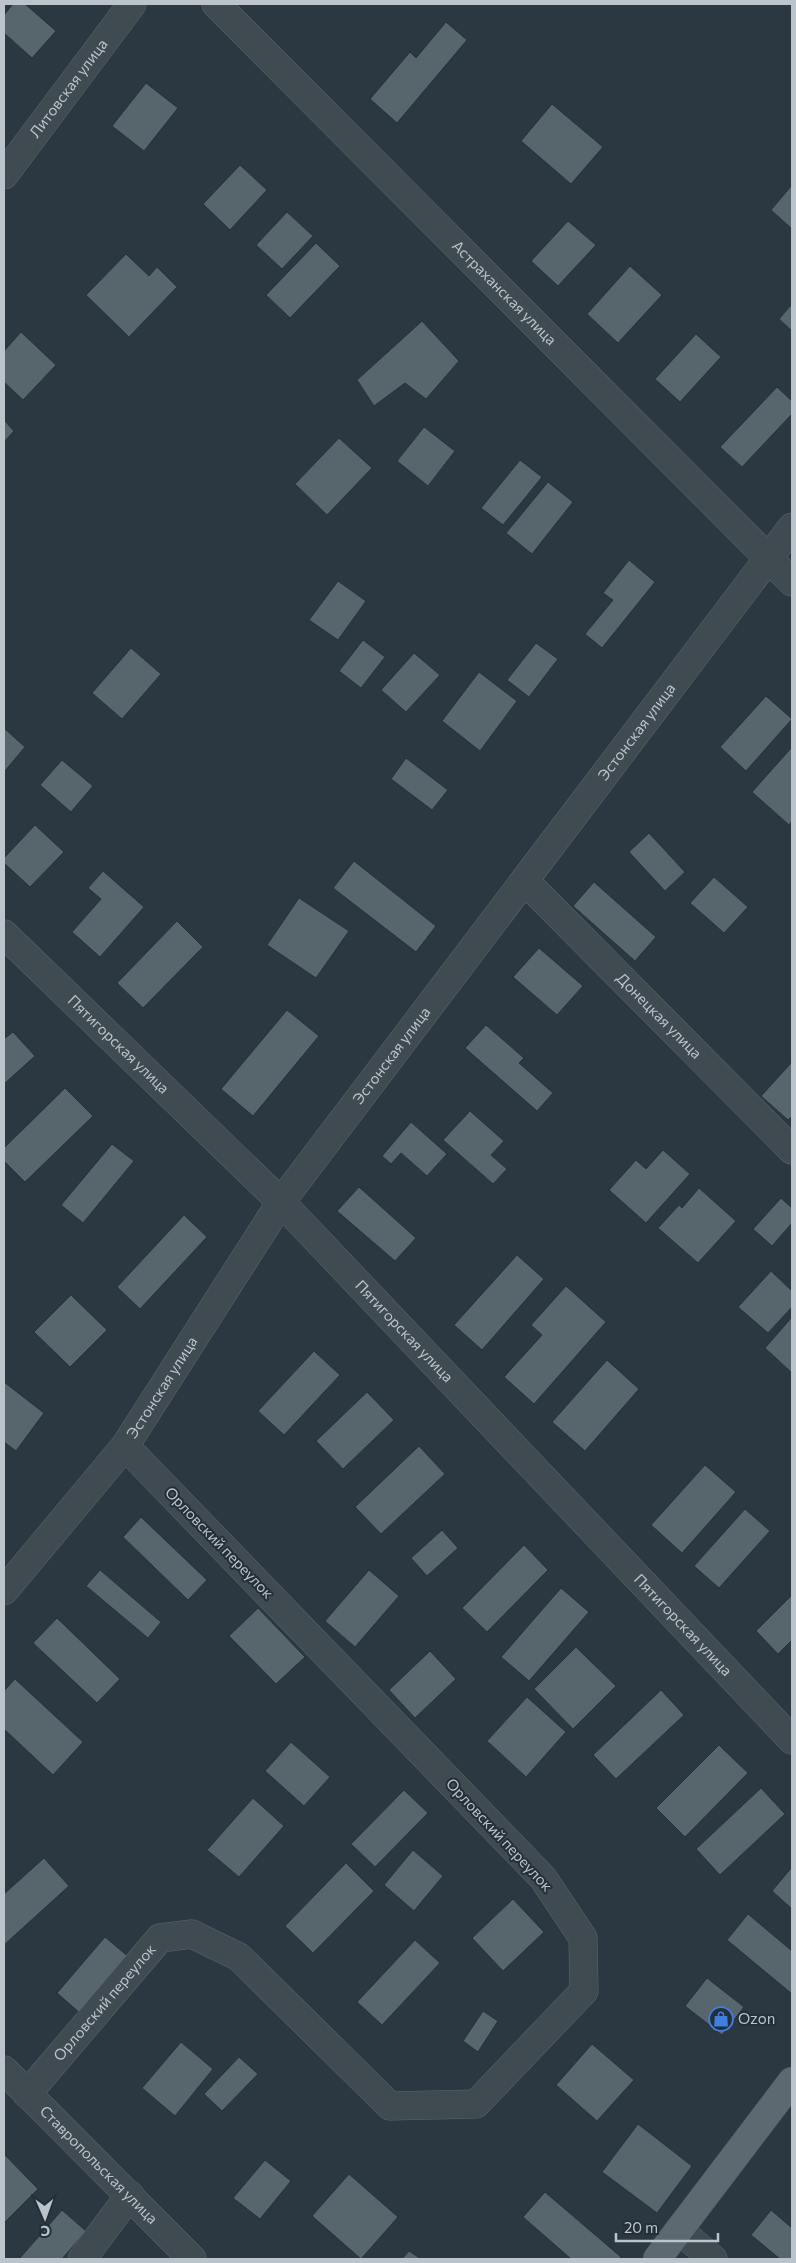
<svg xmlns="http://www.w3.org/2000/svg" width="796" height="2263" viewBox="0 0 796 2263" font-family="Commissioner,sans-serif">
  <style>
    .building { fill: #57656d; stroke: #263138 }
    .lines { fill: none; stroke-linecap: round; stroke-linejoin: round }
    .minor-casing { stroke: #5d676e; stroke-width: 29 }
    .major-casing { stroke: #49535a; stroke-width: 29 }
    .minor { stroke: #3f4a51; stroke-width: 28 }
    .major { stroke: #5d6971; stroke-width: 28 }
    .labels { text-anchor: middle; stroke-width: 4; stroke-linejoin: round; paint-order: stroke }
    .street-label { font-size: 15px; fill: #bcc4cb; stroke: #242f37 }
    .poi-label { font-size: 15px; fill: #bcc4cb; stroke: #242f37; text-anchor: start }
  </style>
  <rect width="100%" height="100%" fill="#2b3841"/>
  <g class="building">
    <polygon points="13,4 25,4 56,31 32,58 4,33 4,15"/>
    <polygon points="446,22 467,40 397,123 370,99 410,52 416,58"/>
    <polygon points="146,83 178,108 144,151 112,126"/>
    <polygon points="552,104 603,147 571,184 521,141"/>
    <polygon points="240,165 267,190 230,230 203,204"/>
    <polygon points="792,185 792,229 771,210"/>
    <polygon points="287,212 313,236 282,269 256,245"/>
    <polygon points="568,221 596,245 558,286 531,261"/>
    <polygon points="316,243 340,266 290,318 266,295"/>
    <polygon points="126,254 149,276 157,267 177,287 129,337 86,295"/>
    <polygon points="630,266 662,295 618,343 587,314"/>
    <polygon points="792,304 792,331 779,319"/>
    <polygon points="422,321 459,361 426,399 405,383 374,406 357,380"/>
    <polygon points="21,332 56,365 23,400 4,382 4,351"/>
    <polygon points="696,334 721,357 680,402 655,379"/>
    <polygon points="777,387 792,401 792,414 742,467 720,447"/>
    <polygon points="4,420 14,431 4,442"/>
    <polygon points="424,427 455,451 428,486 397,461"/>
    <polygon points="339,438 372,468 327,515 295,484"/>
    <polygon points="520,460 542,477 503,525 481,508"/>
    <polygon points="548,482 573,502 532,554 506,533"/>
    <polygon points="629,560 655,582 602,648 585,634 613,600 603,593"/>
    <polygon points="338,581 366,601 338,640 309,620"/>
    <polygon points="363,640 385,657 361,688 339,671"/>
    <polygon points="536,643 558,659 529,697 507,680"/>
    <polygon points="131,648 161,674 122,719 92,693"/>
    <polygon points="414,653 440,675 406,712 381,690"/>
    <polygon points="479,672 517,701 480,751 442,721"/>
    <polygon points="766,696 792,719 746,771 720,747"/>
    <polygon points="4,728 25,747 4,772"/>
    <polygon points="792,747 792,821 789,825 752,792"/>
    <polygon points="406,758 448,790 432,810 391,779"/>
    <polygon points="62,760 93,786 71,812 40,785"/>
    <polygon points="35,825 64,852 30,887 4,863 4,858"/>
    <polygon points="649,833 685,872 665,891 629,852"/>
    <polygon points="354,861 436,926 416,952 333,888"/>
    <polygon points="103,871 144,907 100,957 72,932 101,899 88,888"/>
    <polygon points="714,877 748,907 724,933 690,903"/>
    <polygon points="594,882 656,937 635,961 573,906"/>
    <polygon points="299,898 349,931 316,978 267,945"/>
    <polygon points="177,921 203,947 143,1008 117,983"/>
    <polygon points="539,948 583,986 557,1015 513,977"/>
    <polygon points="287,1010 319,1036 253,1116 221,1089"/>
    <polygon points="486,1025 524,1058 519,1063 553,1093 537,1111 465,1048"/>
    <polygon points="13,1032 35,1056 4,1084 4,1039"/>
    <polygon points="792,1062 792,1116 788,1120 761,1096"/>
    <polygon points="65,1088 93,1116 25,1182 4,1161 4,1148"/>
    <polygon points="470,1111 504,1141 491,1155 507,1169 493,1184 443,1140"/>
    <polygon points="411,1122 447,1154 427,1176 401,1153 391,1164 382,1156"/>
    <polygon points="112,1144 134,1161 83,1223 61,1205"/>
    <polygon points="663,1150 690,1174 646,1223 609,1190 636,1160 646,1169"/>
    <polygon points="359,1187 416,1238 395,1261 337,1211"/>
    <polygon points="699,1188 736,1221 698,1263 658,1228 679,1205 682,1208"/>
    <polygon points="781,1198 792,1208 792,1223 772,1246 753,1229"/>
    <polygon points="184,1215 207,1237 140,1309 117,1287"/>
    <polygon points="517,1255 544,1279 482,1350 454,1325"/>
    <polygon points="771,1271 792,1291 792,1307 768,1333 738,1307"/>
    <polygon points="566,1286 606,1322 534,1404 504,1377 542,1335 531,1325"/>
    <polygon points="71,1295 107,1330 70,1367 34,1332"/>
    <polygon points="792,1317 792,1373 765,1348"/>
    <polygon points="314,1351 340,1375 284,1435 258,1411"/>
    <polygon points="607,1360 639,1389 585,1451 552,1422"/>
    <polygon points="4,1382 44,1413 16,1451 4,1442"/>
    <polygon points="367,1392 394,1420 343,1469 316,1441"/>
    <polygon points="419,1446 445,1474 381,1534 355,1507"/>
    <polygon points="705,1465 736,1492 682,1553 651,1525"/>
    <polygon points="745,1509 770,1531 719,1588 694,1566"/>
    <polygon points="141,1517 207,1580 188,1600 123,1537"/>
    <polygon points="442,1530 458,1548 427,1576 411,1558"/>
    <polygon points="524,1545 548,1570 487,1632 462,1608"/>
    <polygon points="100,1570 161,1622 148,1638 86,1586"/>
    <polygon points="369,1570 399,1596 355,1647 325,1621"/>
    <polygon points="561,1588 589,1612 529,1681 501,1657"/>
    <polygon points="792,1595 792,1640 778,1654 756,1631"/>
    <polygon points="258,1608 305,1657 276,1684 229,1636"/>
    <polygon points="57,1618 120,1679 97,1703 33,1643"/>
    <polygon points="576,1647 616,1686 573,1729 534,1689"/>
    <polygon points="430,1651 456,1679 415,1718 389,1690"/>
    <polygon points="15,1679 83,1742 53,1775 4,1729 4,1691"/>
    <polygon points="661,1690 684,1715 616,1779 593,1755"/>
    <polygon points="527,1697 566,1732 526,1777 487,1741"/>
    <polygon points="291,1742 330,1777 304,1806 265,1771"/>
    <polygon points="719,1745 748,1773 685,1837 656,1808"/>
    <polygon points="761,1788 785,1814 720,1875 696,1849"/>
    <polygon points="404,1790 428,1813 375,1867 351,1844"/>
    <polygon points="253,1798 284,1826 239,1877 207,1850"/>
    <polygon points="413,1850 443,1876 414,1911 384,1885"/>
    <polygon points="44,1858 69,1886 4,1945 4,1894"/>
    <polygon points="346,1863 374,1891 313,1953 285,1926"/>
    <polygon points="792,1867 792,1909 772,1891"/>
    <polygon points="513,1899 544,1932 503,1971 472,1938"/>
    <polygon points="748,1914 792,1951 792,1994 727,1940"/>
    <polygon points="105,1937 130,1958 81,2014 57,1993"/>
    <polygon points="415,1940 440,1963 382,2025 357,2002"/>
    <polygon points="707,1978 744,2007 722,2035 685,2006"/>
    <polygon points="483,2011 498,2021 478,2052 463,2041"/>
    <polygon points="181,2042 213,2069 175,2116 142,2088"/>
    <polygon points="592,2044 634,2080 597,2121 556,2085"/>
    <polygon points="239,2057 258,2074 222,2111 204,2094"/>
    <polygon points="638,2124 692,2166 657,2213 602,2172"/>
    <polygon points="5,2155 38,2189 4,2223 4,2156"/>
    <polygon points="265,2160 291,2181 260,2219 233,2198"/>
    <polygon points="349,2174 398,2217 361,2259 312,2216"/>
    <polygon points="545,2192 621,2257 619,2259 571,2259 523,2217"/>
    <polygon points="62,2210 86,2231 62,2259 19,2259"/>
    <polygon points="771,2210 792,2228 792,2259 780,2259 751,2235"/>
    <polygon points="409,2251 421,2259 402,2259"/>
  </g>
  <g class="lines">
    <g class="minor-casing">
      <g id="minor">
        <path id="s1" d="M216 4 792 582"/>
        <path id="s2" d="M4 175 132 4"/>
        <path id="s3" d="M525 881 792 1150"/>
        <path id="s4" d="M4 934 281 1202 792 1740"/>
        <path id="s5" d="M4 1591 125 1446 281 1202 792 527"/>
        <path id="s6" d="M4 2070 192 2259"/>
        <path id="s7" d="M27 2094 160 1938 192 1934 239 1957 390 2106 476 2104 584 1991 583 1938 543 1878 125 1446"/>
        <polyline points="679,2230 713,2259"/>
        <polyline points="82,2259 130,2195"/>
      </g>
    </g>
    <g class="major-casing">
      <polyline id="major" points="657,2259 792,2081"/>
    </g>
    <use href="#minor" class="minor"/>
    <use href="#major" class="major"/>
  </g>
  <defs>
    <g id="shop-ring" transform="scale(1.25)"><circle r="9.5" fill="#242f37" stroke="#3f7fe0" stroke-width="1.5"/><path d="M-5-2.5h2.3a2.7 3.5 0 0 1 5.4 0H5L5.5 6h-11ZM-1.5-2.5h3a1.5 2.3 0 0 0-3 0Z" fill="#3f7fe0"/></g>
  </defs>
  <g fill-rule="evenodd">
    <use href="#shop-ring" x="721" y="2019"/>
  </g>
  <g class="labels">
    <g class="street-label">
      <text dy="5" stroke="none"><textPath href="#s2" startOffset="108">Литовская улица</textPath></text>
      <text dy="5" stroke="none"><textPath href="#s1" startOffset="408">Астраханская улица</textPath></text>
      <text dy="5" stroke="none"><textPath href="#s5" startOffset="1068">Эстонская улица</textPath></text>
      <text dy="5" stroke="none"><textPath href="#s3" startOffset="190">Донецкая улица</textPath></text>
      <text dy="5" stroke="none"><textPath href="#s4" startOffset="159">Пятигорская улица</textPath></text>
      <text dy="5" stroke="none"><textPath href="#s5" startOffset="662">Эстонская улица</textPath></text>
      <text dy="5" stroke="none"><textPath href="#s4" startOffset="564">Пятигорская улица</textPath></text>
      <text dy="5" stroke="none"><textPath href="#s5" startOffset="258">Эстонская улица</textPath></text>
      <text transform="translate(219 1543) rotate(46)" y="5">Орловский переулок</text>
      <text dy="5" stroke="none"><textPath href="#s4" startOffset="969">Пятигорская улица</textPath></text>
      <text transform="translate(499 1835) rotate(47)" y="5">Орловский переулок</text>
      <text dy="5" stroke="none"><textPath href="#s7" startOffset="120">Орловский переулок</textPath></text>
      <text dy="5" stroke="none"><textPath href="#s6" startOffset="134">Ставропольская улица</textPath></text>
    </g>
    <g class="poi-label">
      <text x="738" y="2024">Ozon</text>
    </g>
  </g>
  <rect width="796" height="2263" fill="none" stroke="#bcc4cb" stroke-width="10"/>
  <g transform="translate(45 2218) rotate(178)" stroke="#242f37" stroke-width="4" paint-order="stroke">
  <path d="M0-4L9 19L0 12L-9 19Z" fill="#bcc4cb"/>
  <text y="-8" font-size="14" font-weight="bold" text-anchor="middle" fill="#bcc4cb">С</text>
  </g>
  <path d="M616 2233v8h102v-8" fill="none" stroke="#bcc4cb" stroke-width="2.5"/>
  <text x="624" y="2233" font-size="15" fill="#bcc4cb" stroke="#242f37" stroke-width="4" paint-order="stroke">20 m</text>
</svg>
